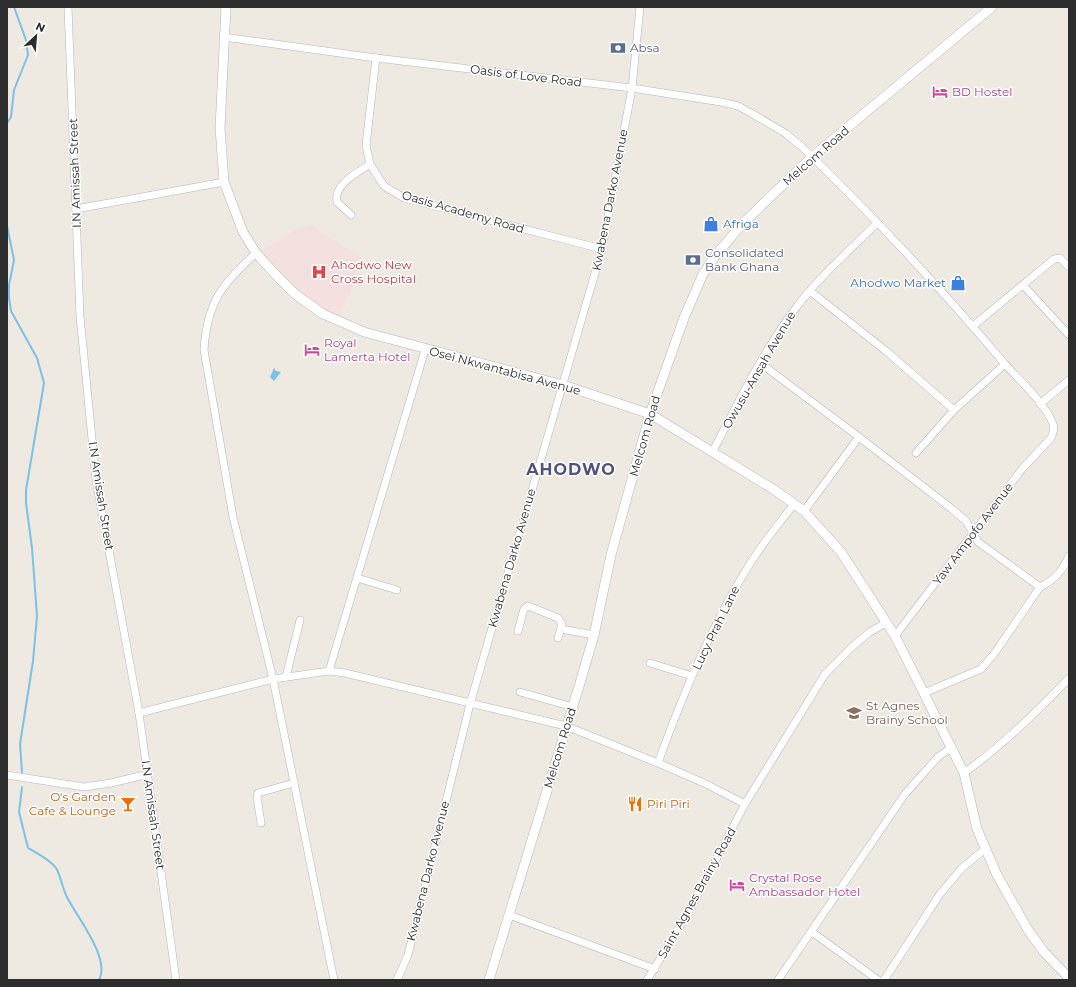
<svg xmlns="http://www.w3.org/2000/svg" width="1076" height="987" viewBox="0 0 1076 987" font-family="Montserrat,sans-serif">
  <style>
    .medical { fill: #f3e0df }
    .water { fill: #7bc1e8 }
    .lines { fill: none; stroke-linecap: round; stroke-linejoin: round }
    .stream { stroke: #7bc1e8; stroke-width: 2 }
    .street-casing { stroke: #b4b5bf; stroke-width: 8 }
    .secondary-casing { stroke: #b4b5bf; stroke-width: 10 }
    .street { stroke: #fff; stroke-width: 7 }
    .secondary { stroke: #fff; stroke-width: 9 }
    .labels { text-anchor: middle; stroke-width: 3; stroke-linejoin: round; paint-order: stroke }
    .service-label { font-size: 12px; fill: #4e5e75; stroke: #fff; text-anchor: start }
    .street-label { font-size: 12px; fill: #2d2d2d; stroke: #fff }
    .hotel-label { font-size: 12px; fill: #b23c85; stroke: #fff; text-anchor: start }
    .shop-label { font-size: 12px; fill: #366cbe; stroke: #fff; text-anchor: start }
    .health-label { font-size: 12px; fill: #be3a42; stroke: #fff; text-anchor: start }
    .education-label { font-size: 12px; fill: #785e54; stroke: #fff; text-anchor: start }
    .food-label { font-size: 12px; fill: #c56008; stroke: #fff; text-anchor: end }
    .district-label { font-size: 16px; font-weight: bold; letter-spacing: 1px; fill: #4f537c; stroke: #fff }
  </style>
  <rect width="100%" height="100%" fill="#eee9e1"/>
  <polygon class="medical" points="311,225 364,260 339,318 323,311 306,298 287,281 261,251 300,227"/>
  <polygon class="water" points="274,368 276,371 281,372 274,381 270,377"/>
  <g class="lines">
    <g class="stream">
      <polyline points="7,123 11,117 14,90 28,55 26,40 14,7"/>
      <polyline points="7,226 14,260 9,285 9,298 11,311 37,358 44,383 26,490 26,503 32,548 37,616 33,661 20,744 22,772"/>
      <path d="M22 787 19 812 28 848C37 853 50 860 56 868 61 876 62 888 67 897 76 916 111 958 99 980"/>
    </g>
    <g class="street-casing">
      <g id="street">
        <polyline points="68,7 80,316 96,480 139,713 176,980"/>
        <path d="M224 37 376 58 632 88 721 102 738 106 751 113 785 133 801 146C872 215 940 287 1004 363 1019 380 1045 403 1053 424 1055 429 1053 433 1051 438L1022 469 895 636"/>
        <polyline points="376,58 366,145 370,164 384,186 404,198 602,249"/>
        <polyline points="76,209 224,182"/>
        <path d="M351 215 337 202C333 185 358 172 370 164"/>
        <path d="M256 253C222 284 207 302 204 350L233 517 273 679 334 980"/>
        <polyline points="1023,285 1069,335"/>
        <polyline points="810,291 886,351 954,410 1005,364"/>
        <polyline points="973,326 1054,259 1060,258 1069,267"/>
        <polyline points="760,363 859,437 952,509 966,521 978,542 1040,587 994,654 981,669 924,693"/>
        <polyline points="1040,404 1069,380"/>
        <path d="M713 451C738 403 762 353 795 309 818 278 849 251 877 223"/>
        <polyline points="916,453 954,410"/>
        <polyline points="804,511 859,437"/>
        <polyline points="357,578 397,590"/>
        <path d="M1040 587C1055 579 1062 572 1069 556"/>
        <polyline points="561,629 594,635"/>
        <polyline points="518,631 524,609 528,606 558,618 562,624 558,638"/>
        <polyline points="650,663 692,676"/>
        <polyline points="329,671 425,350"/>
        <polyline points="286,677 300,620"/>
        <polyline points="520,692 573,707"/>
        <polyline points="139,713 273,679 329,671 345,673 566,726 658,763 704,783 745,804 825,674 853,646 870,632 887,622"/>
        <path d="M658 763C682 696 710 628 748 567 761 545 778 525 794 504"/>
        <path d="M964 773C1003 745 1036 713 1069 678"/>
        <polyline points="7,775 84,787 111,783 148,774"/>
        <polyline points="261,823 257,797 258,793 294,783"/>
        <polyline points="509,915 655,969"/>
        <polyline points="812,932 878,980"/>
        <polyline points="397,980 408,955 470,704 602,249 632,88 640,7"/>
        <polyline points="647,980 689,911 745,804"/>
        <polyline points="778,980 905,794 938,757 952,747"/>
        <polyline points="884,980 940,894 962,868 985,849"/>
      </g>
    </g>
    <g class="secondary-casing">
      <g id="secondary">
        <polyline points="226,7 220,128 224,182 243,232 256,253 275,274 295,294 323,314 364,332 563,385 650,414 773,489 804,511 841,552 895,636 964,773 977,829 997,875 1028,930 1044,952 1069,978"/>
        <polyline points="489,980 580,683 594,635 611,555 650,414 684,318 703,274 716,255 743,223 812,157 992,7"/>
      </g>
    </g>
    <use href="#street" class="street"/>
    <use href="#secondary" class="secondary"/>
  </g>
  <defs>
    <g id="bank-bare" transform="scale(1.2)"><path d="M-6-4H6V4H-6ZM0-2.3a2.3 2.3 0 1 0 0 4.6a2.3 2.3 0 1 0 0-4.6Z" fill="#5c6f8a" stroke="#fff" stroke-width="2.5" paint-order="stroke"/></g>
    <g id="hotel-bare" transform="scale(1.2)"><path d="M-6-4.5h1.5V1H6V5H4.5V3h-9V5H-6ZM-4 0a1.8 1.8 0 1 1 3.6 0ZM.5 0V-2.5h3Q6-2.5 6 0Z" fill="#d1479c" stroke="#fff" stroke-width="2.5" paint-order="stroke"/></g>
    <g id="shop-bare" transform="scale(1.2)"><path d="M-5-2.5h2.3a2.7 3.5 0 0 1 5.4 0H5L5.5 6h-11ZM-1.5-2.5h3a1.5 2.3 0 0 0-3 0Z" fill="#3f7fe0" stroke="#fff" stroke-width="2.5" paint-order="stroke"/></g>
    <g id="hospital-bare" transform="scale(1.2)"><path d="M-5-5h3v3.5h4V-5h3V5h-3V1.5h-4V5h-3Z" fill="#e0444e" stroke="#fff" stroke-width="2.5" paint-order="stroke"/></g>
    <g id="school-bare" transform="scale(1.2)"><path d="M0-5L7-2L0 1L-7-2ZM-4 1L0 2.5L4 1V4Q0 6-4 4Z" fill="#8d6e63" stroke="#fff" stroke-width="2.5" paint-order="stroke"/></g>
    <g id="bar-bare" transform="scale(1.2)"><path d="M-6-5H6L.8 .8V4.5H3.5V6h-7V4.5H-.8V.8Z" fill="#e8710a" stroke="#fff" stroke-width="2.5" paint-order="stroke"/></g>
    <g id="restaurant-bare" transform="scale(1.2)"><path d="M-5-6h1v4h1v-4h1v4h1v-4h1v5L-1.5 .5V6h-2V.5L-5-1ZM5-6V6H3V1.5H1.5Q1.5-4 5-6Z" fill="#e8710a" stroke="#fff" stroke-width="2.5" paint-order="stroke"/></g>
  </defs>
  <g fill-rule="evenodd">
    <use href="#bank-bare" x="618" y="48"/>
    <use href="#hotel-bare" x="940" y="92"/>
    <use href="#shop-bare" x="711" y="224"/>
    <use href="#bank-bare" x="693" y="260"/>
    <use href="#hospital-bare" x="319" y="272"/>
    <use href="#shop-bare" x="958" y="283"/>
    <use href="#hotel-bare" x="312" y="350"/>
    <use href="#school-bare" x="854" y="713"/>
    <use href="#bar-bare" x="128" y="804"/>
    <use href="#restaurant-bare" x="635" y="804"/>
    <use href="#hotel-bare" x="737" y="885"/>
  </g>
  <g class="labels">
    <g class="service-label">
      <text x="630" y="52">Absa</text>
      <text x="705" y="257">Consolidated<tspan x="705" dy="14">Bank Ghana</tspan></text>
    </g>
    <g class="street-label">
      <text transform="translate(526 76) rotate(7)" y="4">Oasis of Love Road</text>
      <text transform="translate(816 156) rotate(-41)" y="4">Melcom Road</text>
      <text transform="translate(75 173) rotate(-92)" y="4">I.N Amissah Street</text>
      <text transform="translate(610 200) rotate(-79)" y="4">Kwabena Darko Avenue</text>
      <text transform="translate(463 212) rotate(16)" y="4">Oasis Academy Road</text>
      <text transform="translate(759 370) rotate(-60)" y="4">Owusu-Ansah Avenue</text>
      <text transform="translate(505 371) rotate(15)" y="4">Osei Nkwantabisa Avenue</text>
      <text transform="translate(645 436) rotate(-74)" y="4">Melcom Road</text>
      <text transform="translate(101 496) rotate(81)" y="4">I.N Amissah Street</text>
      <text transform="translate(973 534) rotate(-53)" y="4">Yaw Ampofo Avenue</text>
      <text transform="translate(512 558) rotate(-74)" y="4">Kwabena Darko Avenue</text>
      <text transform="translate(716 628) rotate(-64)" y="4">Lucy Prah Lane</text>
      <text transform="translate(560 748) rotate(-73)" y="4">Melcom Road</text>
      <text transform="translate(153 815) rotate(82)" y="4">I.N Amissah Street</text>
      <text transform="translate(428 871) rotate(-76)" y="4">Kwabena Darko Avenue</text>
      <text transform="translate(697 893) rotate(-61)" y="4">Saint Agnes Brainy Road</text>
    </g>
    <g class="hotel-label">
      <text x="952" y="96">BD Hostel</text>
      <text x="324" y="347">Royal<tspan x="324" dy="14">Lamerta Hotel</tspan></text>
      <text x="749" y="882">Crystal Rose<tspan x="749" dy="14">Ambassador Hotel</tspan></text>
    </g>
    <g class="shop-label">
      <text x="723" y="228">Afriga</text>
      <text x="946" y="287" text-anchor="end">Ahodwo Market</text>
    </g>
    <g class="health-label">
      <text x="331" y="269">Ahodwo New<tspan x="331" dy="14">Cross Hospital</tspan></text>
    </g>
    <g class="education-label">
      <text x="866" y="710">St Agnes<tspan x="866" dy="14">Brainy School</tspan></text>
    </g>
    <g class="food-label">
      <text x="116" y="801">O's Garden<tspan x="116" dy="14">Cafe &amp; Lounge</tspan></text>
      <text x="647" y="808" text-anchor="start">Piri Piri</text>
    </g>
    <g class="district-label">
      <text x="571" y="475">AHODWO</text>
    </g>
  </g>
  <rect width="1076" height="987" fill="none" stroke="#2d2d2d" stroke-width="16"/>
  <g transform="translate(36 36) rotate(26)" stroke="#ffffff" stroke-width="3" paint-order="stroke">
  <path d="M0-3L7 15L0 10L-7 15Z" fill="#2d2d2d"/>
  <text y="-6" font-size="11" font-weight="bold" text-anchor="middle" fill="#2d2d2d">N</text>
  </g>
</svg>
